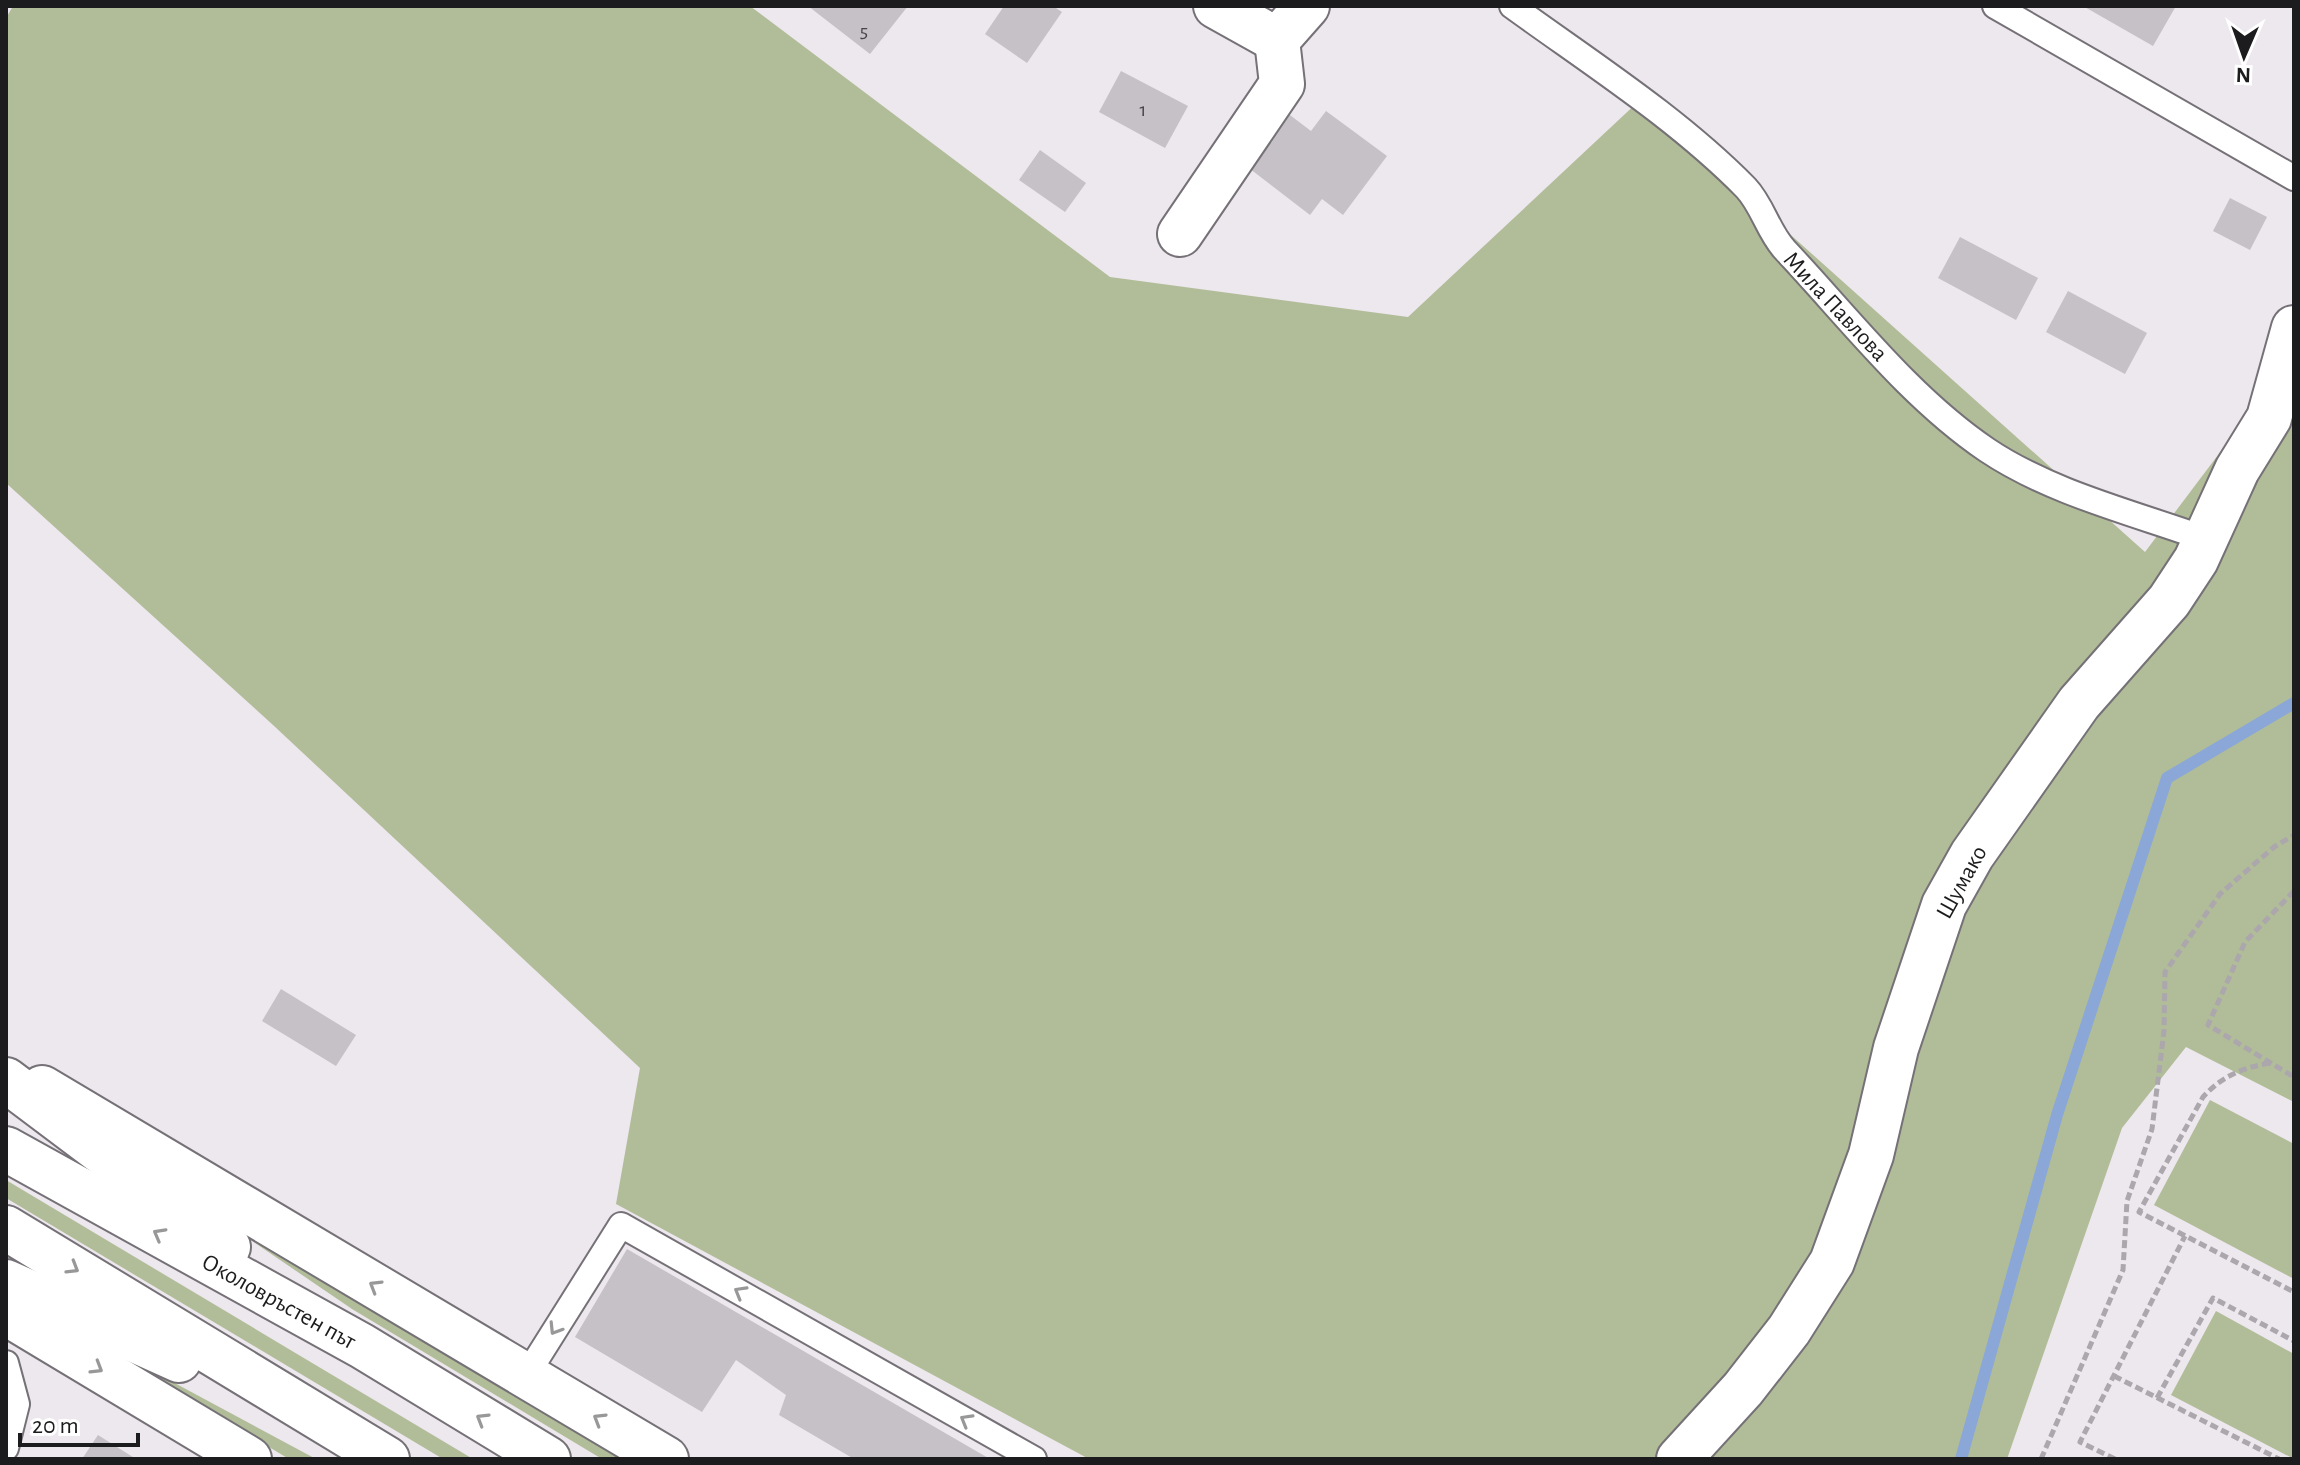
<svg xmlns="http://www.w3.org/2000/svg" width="2300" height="1465" viewBox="0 0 2300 1465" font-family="'Alegreya Sans',sans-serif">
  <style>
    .green { fill: #b1bd98 }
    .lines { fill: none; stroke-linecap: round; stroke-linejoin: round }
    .stream { stroke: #8aa7d7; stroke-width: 12 }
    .building { fill: #c6c1c7 }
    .service-casing { stroke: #757177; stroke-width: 28 }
    .minor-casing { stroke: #757177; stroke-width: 48 }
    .trunk-casing { stroke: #757177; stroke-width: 48 }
    .path { stroke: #aba7ac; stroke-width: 5; stroke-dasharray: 8 4; stroke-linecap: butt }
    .service { stroke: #fff; stroke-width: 24 }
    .minor { stroke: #fff; stroke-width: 44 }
    .trunk { stroke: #fff; stroke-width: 44 }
    .oneway { stroke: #999899 }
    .labels { text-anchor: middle; stroke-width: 6; stroke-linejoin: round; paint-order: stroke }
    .number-label { font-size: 20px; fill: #464448 }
    .street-label { font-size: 24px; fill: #1c1b1d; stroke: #fff }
  </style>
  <rect width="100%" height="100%" fill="#ede7ee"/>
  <g class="green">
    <polygon points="13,6 750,6 1110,277 1408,317 1640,100 2145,552 2294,354 2294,1102 2186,1047 2122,1128 2007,1459 1089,1459 616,1204 640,1068 273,725 6,483 6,18"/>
    <polygon points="2210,1100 2294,1144 2294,1279 2154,1205"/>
    <polygon points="6,1180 473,1459 443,1459 6,1198"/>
    <polygon points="240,1228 629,1459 602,1459 352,1309 239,1232"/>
    <polygon points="2216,1311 2294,1354 2294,1459 2171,1395"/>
    <polygon points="143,1366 316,1459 289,1459 140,1370"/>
  </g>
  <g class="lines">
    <polyline class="stream" points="1961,1459 2057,1115 2167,778 2294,703"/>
  </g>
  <g class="building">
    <polygon points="808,6 908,6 870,54"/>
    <polygon points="1004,6 1053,6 1062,12 1027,63 985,34"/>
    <polygon points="2083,6 2176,6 2153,46"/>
    <polygon points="1121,71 1188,106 1165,148 1099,112"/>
    <polygon points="1282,109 1311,131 1326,111 1387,156 1343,215 1322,199 1310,215 1241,162"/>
    <polygon points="1040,150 1086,183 1065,212 1019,180"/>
    <polygon points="2230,198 2267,217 2250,250 2213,231"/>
    <polygon points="1960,237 2038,278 2016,320 1938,278"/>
    <polygon points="2068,291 2147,333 2125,374 2046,332"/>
    <polygon points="281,989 356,1035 336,1066 262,1021"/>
    <polygon points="627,1249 990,1459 854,1459 779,1415 786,1395 736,1360 702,1412 575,1337"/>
    <polygon points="98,1435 136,1459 82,1459"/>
  </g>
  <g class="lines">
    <g class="service-casing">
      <g id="service">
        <path d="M1512 6C1592 64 1677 118 1746 188 1763 206 1768 232 1785 250 1849 318 1909 397 1987 450 2051 493 2134 513 2206 539"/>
        <polyline points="1995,6 2294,178"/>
        <polyline points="6,1363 17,1404 6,1448"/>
        <polyline points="526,1376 621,1225 1034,1459"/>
      </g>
    </g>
    <g class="minor-casing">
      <g id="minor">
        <polyline points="1216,6 1277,40"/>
        <polyline points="1180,234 1282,84 1277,40 1307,6"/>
        <polyline points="42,1088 666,1459"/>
        <polyline points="6,1313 249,1459"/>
        <polyline points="1679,1459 1743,1389 1789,1330 1832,1262 1871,1155 1896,1048 1944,905 1972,855 2079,703 2169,601 2196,560 2237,470 2269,418 2294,328"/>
      </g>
    </g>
    <g class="trunk-casing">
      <g id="trunk">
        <polyline points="6,1080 228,1247"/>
        <polyline points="6,1149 362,1346 548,1459"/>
        <polyline points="6,1228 387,1459"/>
        <polyline points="6,1282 179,1360"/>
      </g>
    </g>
    <g class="path">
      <polyline points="2294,891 2245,942 2208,1025 2294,1077"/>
      <path d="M2270 1063C2242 1068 2222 1076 2203 1097L2139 1212 2294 1292"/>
      <polyline points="2114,1376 2279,1459"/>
      <polyline points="2157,1398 2213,1298 2294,1341"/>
      <polyline points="2041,1459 2123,1270 2127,1201 2152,1129 2164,1031 2165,972 2220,894 2274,847 2294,835"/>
      <polyline points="2115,1459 2080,1442 2185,1236"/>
    </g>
    <use href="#service" class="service"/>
    <use href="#minor" class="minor"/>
    <use href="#trunk" class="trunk"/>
  </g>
  <defs><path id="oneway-chevron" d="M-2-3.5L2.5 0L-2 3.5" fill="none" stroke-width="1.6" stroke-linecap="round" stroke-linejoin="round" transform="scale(2)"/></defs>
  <g class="oneway">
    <use href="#oneway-chevron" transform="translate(159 1234) rotate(-151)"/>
    <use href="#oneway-chevron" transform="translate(73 1268) rotate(31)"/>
    <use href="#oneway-chevron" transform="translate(375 1286) rotate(-149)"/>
    <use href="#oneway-chevron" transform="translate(740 1292) rotate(-150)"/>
    <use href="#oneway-chevron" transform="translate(555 1329) rotate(122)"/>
    <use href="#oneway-chevron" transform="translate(97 1368) rotate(31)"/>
    <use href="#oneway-chevron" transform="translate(482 1419) rotate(-149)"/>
    <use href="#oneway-chevron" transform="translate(599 1419) rotate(-149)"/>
    <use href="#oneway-chevron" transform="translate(966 1420) rotate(-150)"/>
  </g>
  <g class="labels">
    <g class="number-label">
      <text x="864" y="37">5</text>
      <text x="1143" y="116">1</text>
    </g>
    <g class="street-label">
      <text transform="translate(1836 306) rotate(47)" y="8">Мила Павлова</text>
      <text transform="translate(1961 882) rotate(-61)" y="8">Шумако</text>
      <text transform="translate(279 1301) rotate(29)" y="8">Околовръстен път</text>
    </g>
  </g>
  <rect width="2300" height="1465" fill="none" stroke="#1c1b1d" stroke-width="16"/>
  <g transform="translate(2244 56) rotate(182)" stroke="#ffffff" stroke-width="6" paint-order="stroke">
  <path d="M0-6L14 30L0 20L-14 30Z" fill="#1c1b1d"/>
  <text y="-12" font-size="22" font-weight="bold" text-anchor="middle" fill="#1c1b1d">N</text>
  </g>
  <path d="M20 1433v12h118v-12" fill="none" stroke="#1c1b1d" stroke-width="4"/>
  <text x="32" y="1433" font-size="24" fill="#1c1b1d" stroke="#ffffff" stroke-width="6" paint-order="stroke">20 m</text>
</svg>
